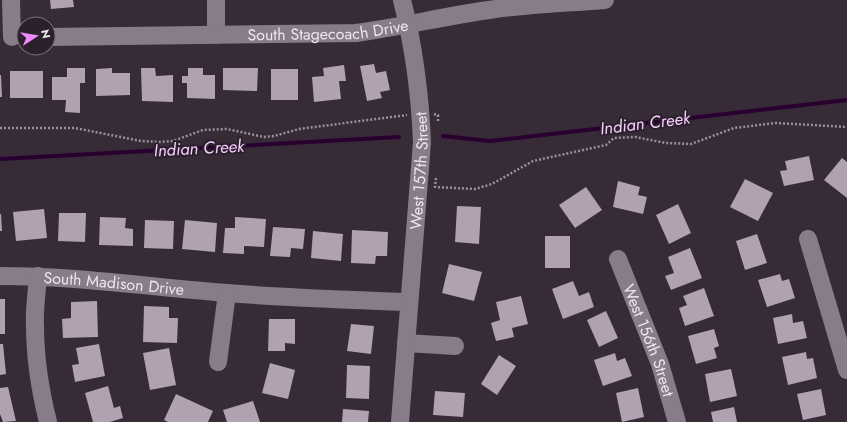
<svg xmlns="http://www.w3.org/2000/svg" width="847" height="422" viewBox="0 0 847 422" font-family="Jost,sans-serif">
  <style>
    .lines { fill: none; stroke-linecap: round; stroke-linejoin: round }
    .stream { stroke: #290030; stroke-width: 4 }
    .building { fill: #b0a2b1 }
    .path { stroke: #9a919b; stroke-width: 2.5; stroke-dasharray: 2 2; stroke-linecap: butt }
    .minor { stroke: #887b8a; stroke-width: 18 }
    .labels { text-anchor: middle; stroke-width: 4; stroke-linejoin: round; paint-order: stroke }
    .street-label { font-size: 16px; fill: #ede6ee; stroke: #2b212d }
    .water-label { font-size: 17px; font-style: italic; fill: #f8cefe; stroke: #2b212d }
  </style>
  <rect width="100%" height="100%" fill="#362b37"/>
  <g class="lines">
    <g class="stream">
      <polyline points="443,136 490,141 847,100"/>
      <polyline points="0,159 399,137"/>
    </g>
  </g>
  <g class="building">
    <polygon points="50,0 73,0 74,7 51,9"/>
    <polygon points="374,64 376,73 386,71 390,90 380,92 382,98 367,101 360,66"/>
    <polygon points="344,65 346,81 339,81 341,99 314,102 312,77 324,76 323,68"/>
    <polygon points="67,68 85,68 85,83 80,83 80,113 65,112 66,100 52,100 52,77 67,77"/>
    <polygon points="112,68 112,73 130,73 130,95 96,96 96,69"/>
    <polygon points="141,68 155,68 156,76 173,75 173,102 142,101"/>
    <polygon points="188,68 203,68 203,75 215,75 215,99 187,98 187,83 182,83 182,76 188,76"/>
    <polygon points="223,68 258,68 257,91 223,90"/>
    <rect x="271" y="69" width="27" height="31"/>
    <rect x="10" y="71" width="33" height="27"/>
    <polygon points="0,75 1,75 2,97 0,97"/>
    <polygon points="809,156 814,180 784,186 780,171 787,170 785,161"/>
    <polygon points="842,158 847,162 847,198 824,180"/>
    <polygon points="745,179 773,193 758,221 730,207"/>
    <polygon points="618,181 640,187 638,195 647,197 643,214 613,207"/>
    <polygon points="586,187 602,210 575,228 559,205"/>
    <polygon points="678,204 691,233 669,244 656,215"/>
    <polygon points="457,206 481,207 479,244 455,242"/>
    <polygon points="44,209 47,238 16,241 13,212"/>
    <polygon points="59,213 86,213 85,242 58,241"/>
    <polygon points="0,214 1,214 2,231 0,231"/>
    <polygon points="100,217 126,218 125,228 133,229 133,246 99,245"/>
    <polygon points="235,217 266,219 264,247 244,246 244,254 223,253 225,228 235,228"/>
    <polygon points="145,220 174,221 173,249 144,248"/>
    <polygon points="185,220 217,223 215,252 182,249"/>
    <polygon points="273,227 305,229 303,249 291,248 290,257 270,256"/>
    <polygon points="352,230 388,232 387,256 376,256 375,264 351,263"/>
    <polygon points="313,231 343,234 341,261 311,258"/>
    <polygon points="757,234 767,263 745,270 736,241"/>
    <rect x="545" y="236" width="25" height="32"/>
    <polygon points="690,248 702,278 671,290 665,276 674,273 668,257"/>
    <polygon points="449,264 482,272 474,301 442,293"/>
    <polygon points="780,274 782,281 789,279 795,298 767,307 758,280"/>
    <polygon points="573,281 579,296 589,292 594,307 563,319 552,289"/>
    <polygon points="704,288 714,316 685,326 679,308 687,305 683,296"/>
    <polygon points="521,296 528,324 512,328 514,337 496,341 491,323 500,320 496,302"/>
    <rect x="0" y="299" width="5" height="35"/>
    <polygon points="97,301 98,337 63,338 62,319 71,318 71,302"/>
    <polygon points="144,306 169,307 169,318 178,318 177,343 143,342"/>
    <polygon points="606,311 618,338 599,347 587,320"/>
    <polygon points="792,314 793,323 803,321 807,338 778,344 773,318"/>
    <polygon points="269,319 295,319 295,344 285,343 285,351 268,351"/>
    <polygon points="351,324 374,326 371,354 347,351"/>
    <polygon points="714,329 719,346 714,348 717,358 696,364 688,336"/>
    <polygon points="0,344 3,344 6,374 0,375"/>
    <polygon points="99,344 105,376 75,382 72,365 79,364 76,348"/>
    <polygon points="169,348 176,385 150,390 143,353"/>
    <polygon points="806,352 807,359 813,358 817,378 788,385 782,357"/>
    <polygon points="615,353 617,361 625,358 632,376 603,386 594,360"/>
    <polygon points="499,355 516,366 497,395 481,384"/>
    <polygon points="270,363 295,370 288,399 262,393"/>
    <polygon points="347,365 370,366 369,399 346,398"/>
    <polygon points="731,369 737,396 710,402 705,374"/>
    <polygon points="108,386 114,408 120,406 123,418 110,422 93,422 85,393"/>
    <polygon points="8,387 16,421 3,422 0,414 0,388"/>
    <polygon points="638,388 644,417 622,422 616,393"/>
    <polygon points="821,389 826,415 803,420 797,394"/>
    <polygon points="435,391 465,393 463,417 433,415"/>
    <polygon points="176,394 213,411 208,422 168,422 164,420"/>
    <polygon points="253,401 260,422 227,422 223,410"/>
    <polygon points="734,407 737,422 713,422 711,412"/>
    <polygon points="343,409 369,411 368,422 342,422"/>
  </g>
  <g class="lines">
    <g class="path">
      <polyline points="434,114 438,115 438,123"/>
      <polyline points="0,128 75,128 141,141 161,142 173,141 203,130 227,129 264,137 274,136 299,129 407,115"/>
      <polyline points="436,178 435,187 475,189 492,184 533,161 606,145 614,138 635,137 666,143 691,144 734,128 776,123 847,127"/>
    </g>
    <g class="minor">
      <polyline points="11,0 12,37"/>
      <polyline points="216,0 216,35"/>
      <path id="s1" d="M48 37 356 33C401 27 445 16 489 10 528 4 567 3 605 0"/>
      <polyline points="808,239 847,370"/>
      <path id="s2" d="M618 259 660 364 677 422"/>
      <path id="s3" d="M0 276C76 276 151 287 227 293 288 298 349 300 409 302"/>
      <path d="M38 276C37 292 34 309 35 325 35 358 40 390 48 422"/>
      <polyline points="406,343 455,346"/>
      <polyline points="218,362 227,293"/>
      <path id="s4" d="M400 422 422 142C420 94 414 47 402 0"/>
    </g>
  </g>
  <g class="labels">
    <g class="street-label">
      <text dy="6" stroke="none"><textPath href="#s1" startOffset="280">South Stagecoach Drive</textPath></text>
      <text dy="6" stroke="none"><textPath href="#s4" startOffset="252">West 157th Street</textPath></text>
      <text dy="6" stroke="none"><textPath href="#s3" startOffset="114">South Madison Drive</textPath></text>
      <text dy="6" stroke="none"><textPath href="#s2" startOffset="87">West 156th Street</textPath></text>
    </g>
    <g class="water-label">
      <text transform="translate(645 123) rotate(-7)" y="6">Indian Creek</text>
      <text transform="translate(199 148) rotate(-3)" y="6">Indian Creek</text>
    </g>
  </g>
  <g transform="translate(36 36) rotate(78)"><circle r="19" fill="#2b212d" stroke="#79707a"/>
  <path d="M0-3L7 15L0 10L-7 15Z" fill="#ec8cfa"/>
  <text y="-6" font-size="11" font-weight="bold" text-anchor="middle" fill="#ede6ee">N</text>
  </g>
</svg>
